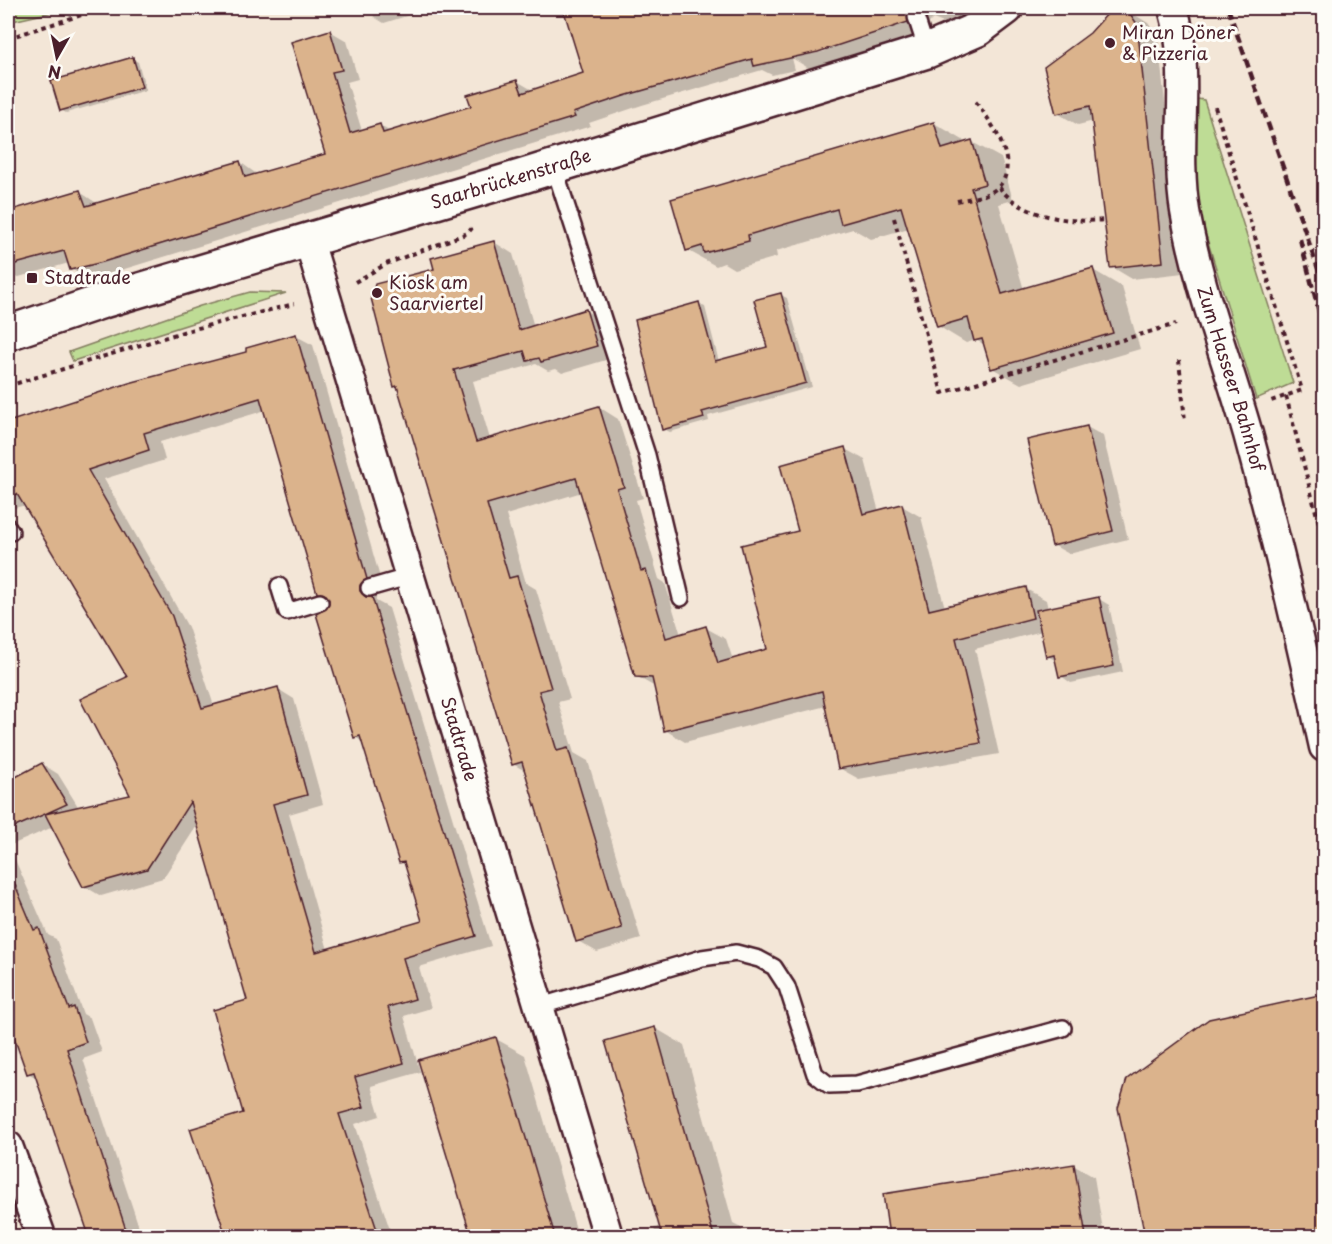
<svg xmlns="http://www.w3.org/2000/svg" width="1332" height="1244" viewBox="0 0 1332 1244" font-family="'Playpen Sans',sans-serif">
  <style>
    .green { fill: #bedc95; stroke: #847e60; stroke-width: 1.5 }
    .shadow { fill: #0003; fill-rule: evenodd }
    .building { fill: #dbb38c; stroke: #4a1f2b; stroke-width: 1.5; fill-rule: evenodd }
    .lines { fill: none; stroke-linecap: round; stroke-linejoin: round }
    .lane-casing { stroke: #4a1f2b; stroke-width: 20 }
    .street-casing { stroke: #4a1f2b; stroke-width: 33 }
    .secondary-casing { stroke: #4a1f2b; stroke-width: 38 }
    .path { stroke: #4a1f2b; stroke-width: 4; stroke-dasharray: 4.5 4.5; stroke-linecap: butt }
    .lane { stroke: #fdfcf7; stroke-width: 15 }
    .street { stroke: #fdfcf7; stroke-width: 28 }
    .secondary { stroke: #fdfcf7; stroke-width: 33 }
    .rail { stroke: #4a1f2b; stroke-width: 4.5; stroke-dasharray: 9 4.5; stroke-linecap: butt }
    .poi-dot { fill: #4a1f2b; stroke: #fdfcf7; stroke-width: 2 }
    .labels { text-anchor: middle; stroke-width: 6; stroke-linejoin: round; paint-order: stroke }
    .poi-label { font-size: 18px; fill: #4a1f2b; stroke: #fdfcf7; text-anchor: start }
    .street-label { font-size: 18px; fill: #4a1f2b; stroke: #fdfcf7 }
  </style>
  <rect width="100%" height="100%" fill="#f3e6d7"/>
  <filter id="ink" filterUnits="userSpaceOnUse"><feTurbulence type="fractalNoise" baseFrequency=".0167" numOctaves="2"/><feDisplacementMap in="SourceGraphic" scale="12" xChannelSelector="R" yChannelSelector="G"/><feConvolveMatrix kernelMatrix="1 2 1 2 8 2 1 2 1" color-interpolation-filters="sRGB"/></filter>
  <g filter="url(#ink)">
    <g class="green">
      <polygon points="8,8 70,8 8,22"/>
      <polygon points="1197,99 1204,100 1293,383 1256,399 1196,203 1193,149"/>
      <polygon points="250,292 286,293 73,361 69,352 200,306"/>
    </g>
    <g class="shadow">
      <polygon points="371,8 432,8 384,23 374,17"/>
      <path d="M564 8H777L791 57 804 8H984L946 24 933 19 926 26V32L838 62 810 69 792 58 795 70 772 75 762 70 642 105 589 123 591 126 118 271 88 279 71 269 69 263 8 280V213L80 192 98 204 240 162 258 175 326 155 330 31 347 41 358 79 347 82 362 131 380 126 391 132 472 107 517 81 534 91 585 74ZM825 49 826 51 813 54V51Z"/>
      <polygon points="1127,10 1148,23 1158,37 1183,273 1132,279 1112,267 1094,121 1078,125 1057,113"/>
      <polygon points="133,59 138,62 146,90 66,113 61,110"/>
      <polygon points="934,123 963,140 964,144 972,142 1001,158 1013,200 999,204 1024,290 1093,270 1122,287 1140,349 1021,384 992,368 985,345 976,340 966,343 938,326 909,228 871,239 853,229 776,251 777,257 734,269 724,263 716,266 687,250"/>
      <polygon points="494,242 513,254 534,327 586,311 606,322 616,357 562,373 556,369 548,371 536,364 473,381 490,439 599,407 618,419 643,498 636,500 659,579 665,583 681,635 706,628 726,639 733,660 769,650 800,532 845,449 865,460 879,512 902,506 921,517 945,608 1026,589 1046,600 1048,609 1099,599 1109,605 1123,672 1071,683 1061,676 1057,661 1047,656 1042,631 975,649 999,754 859,779 839,768 826,706 685,742 665,730 655,687 636,676 582,492 506,515 526,583 536,589 570,699 558,702 574,753 588,761 641,939 597,952 578,941 527,772 513,764 399,387 396,386 436,270"/>
      <polygon points="781,295 787,298 812,387 708,416 709,421 670,432 664,429 698,304 705,307 719,362 769,348"/>
      <path d="M296 336 313 345 383 588 376 595V601L389 608 491 946 419 967 431 1008 404 1016 420 1072 371 1086 380 1116 355 1124 392 1236H227L192 1130 245 1114 249 1001 198 824 163 878 101 896 84 886 53 827 9 846 48 935 56 939 83 1014 90 1018 102 1052 83 1059 142 1236H90L38 1079 28 1073 8 1013V783L42 764 58 774 79 808 133 796 130 678 26 505 14 508 8 504V423L130 384 247 354ZM266 410 318 592 331 599 329 609 355 737 363 742 400 862 407 866 424 922 328 950 289 814 323 804 294 699 278 689 214 706 188 627 104 479 165 460 160 442Z"/>
      <polygon points="1087,427 1103,436 1128,539 1069,554 1053,545"/>
      <polygon points="1324,995 1324,1236 1147,1236 1120,1108 1210,1021"/>
      <polygon points="655,1028 684,1045 733,1223 741,1227 744,1236 656,1236 654,1228 660,1227"/>
      <polygon points="496,1039 525,1055 578,1236 483,1236 470,1229"/>
      <polygon points="1073,1165 1094,1177 1104,1236 891,1236 884,1195"/>
    </g>
    <g class="building">
      <polygon points="563,8 916,8 908,11 908,22 818,52 754,66 752,59 624,96 573,113 575,117 103,262 70,270 64,251 8,266 8,211 80,190 86,206 240,161 245,177 325,154 291,42 330,30 342,70 332,72 350,133 380,124 383,133 471,106 467,95 517,80 522,93 583,73"/>
      <polygon points="1127,9 1137,24 1163,262 1110,268 1090,106 1056,114 1044,67 1090,33 1109,12"/>
      <polygon points="133,57 142,87 60,111 51,81"/>
      <polygon points="934,122 942,149 972,140 985,184 971,188 1002,294 1093,268 1113,333 991,369 982,339 974,341 968,318 937,327 901,207 841,224 837,209 748,235 749,241 704,253 702,246 686,251 671,199"/>
      <polygon points="494,241 519,330 586,309 597,346 541,362 539,358 527,361 524,351 454,370 476,442 599,406 624,487 617,489 641,571 646,570 666,638 706,626 718,663 767,649 741,545 798,531 780,465 845,447 863,514 902,504 929,610 1026,587 1033,618 956,638 981,743 838,769 822,691 664,731 652,678 635,677 576,478 487,504 509,578 517,576 551,688 539,691 557,751 568,748 622,928 576,942 522,762 512,765 397,386 394,387 371,298 375,284 434,269 431,258"/>
      <polygon points="781,293 806,383 702,412 704,418 662,430 635,320 699,302 715,361 767,347 754,300"/>
      <path d="M296 334 367 579 360 585V591L366 597H372L476 936 403 958 415 999 388 1007 404 1063 355 1077 364 1107 339 1114 379 1236H226L190 1129 243 1113 213 1010 247 1000 190 802 147 869 83 887 45 814 8 830V781L42 763 67 804 45 814 130 795 80 699 127 677 17 494 8 496V422L129 383 246 352V348ZM260 398 317 593 326 595 329 600 327 608 316 614 354 738 360 736 399 863 404 862 422 921 316 952 273 804 307 795 278 687 202 708 172 616 88 470 149 450 144 433Z"/>
      <polygon points="1087,426 1113,531 1052,546 1027,440"/>
      <polygon points="1099,597 1114,666 1059,677 1054,655 1046,657 1036,610"/>
      <polygon points="8,868 34,930 39,928 69,1009 74,1007 86,1042 67,1049 128,1236 89,1236 34,1072 27,1074 8,1020"/>
      <polygon points="1324,994 1324,1236 1145,1236 1118,1108 1127,1079 1209,1019"/>
      <polygon points="655,1027 689,1148 714,1236 662,1236 605,1041"/>
      <polygon points="496,1037 555,1236 471,1236 418,1060"/>
      <polygon points="1074,1164 1086,1236 889,1236 883,1194"/>
    </g>
    <g class="lines">
      <g class="lane-casing">
        <g id="lane">
          <polyline points="916,17 927,51"/>
          <polyline points="554,167 647,455 681,598"/>
          <polyline points="8,527 11,532"/>
          <polyline points="279,586 287,612 320,602"/>
          <polyline points="369,588 411,576"/>
          <polyline points="541,1006 702,958 736,953 759,959 774,967 787,987 815,1074 829,1085 857,1084 1063,1028"/>
        </g>
      </g>
      <g class="street-casing">
        <g id="street">
          <path id="s1" d="M1173 8C1192 73 1174 144 1185 211 1198 286 1227 360 1248 434 1276 537 1301 642 1324 747"/>
          <path id="s2" d="M309 241 608 1236"/>
          <polyline points="8,1146 41,1236"/>
        </g>
      </g>
      <g class="secondary-casing">
        <g id="secondary">
          <path id="s3" d="M8 333 103 301 520 177 927 51 978 29 1006 8"/>
        </g>
      </g>
      <g class="path">
        <polyline points="8,38 104,8"/>
        <polyline points="1215,107 1302,390 1271,401"/>
        <path d="M999 187C1022 217 1068 223 1104 220"/>
        <path d="M957 201C970 198 987 197 997 188 1023 166 990 119 974 100"/>
        <polyline points="894,218 942,393 1176,324"/>
        <polyline points="355,282 386,264 468,233 472,228"/>
        <polyline points="1179,360 1185,421"/>
        <polyline points="8,386 186,331 294,304"/>
        <polyline points="1286,396 1324,543"/>
      </g>
      <use href="#lane" class="lane"/>
      <use href="#street" class="street"/>
      <use href="#secondary" class="secondary"/>
      <g class="rail">
        <polyline points="1228,8 1324,286"/>
        <polyline points="1300,239 1324,331"/>
      </g>
    </g>
  </g>
  <g class="poi-dot">
    <circle cx="1110" cy="43" r="6"/>
    <rect x="26" y="272" width="12" height="12" rx="3"/>
    <circle cx="377" cy="293" r="6"/>
  </g>
  <g class="labels">
    <g class="poi-label">
      <text x="1122" y="39">Miran Döner<tspan x="1122" dy="21">&amp; Pizzeria</tspan></text>
      <text x="44" y="284">Stadtrade</text>
      <text x="389" y="289">Kiosk am<tspan x="389" dy="21">Saarviertel</tspan></text>
    </g>
    <g class="street-label">
      <text dy="6" stroke="none"><textPath href="#s3" startOffset="526">Saarbrückenstraße</textPath></text>
      <text dy="6" stroke="none"><textPath href="#s1" startOffset="378">Zum Hasseer Bahnhof</textPath></text>
      <text dy="6" stroke="none"><textPath href="#s2" startOffset="520">Stadtrade</textPath></text>
    </g>
  </g>
  <rect width="1332" height="1244" fill="none" stroke="#fdfcf7" stroke-width="30"/>
  <rect x="15" y="15" width="1302" height="1214" fill="none" stroke="#4a1f2b" stroke-width="2" filter="url(#ink)"/>
  <g transform="translate(57 57) rotate(189)" stroke="#fdfcf7" stroke-width="4.5" paint-order="stroke">
  <path d="M0-4.5L10 22L0 15L-10 22Z" fill="#4a1f2b"/>
  <text y="-9" font-size="16" font-weight="bold" text-anchor="middle" fill="#4a1f2b">N</text>
  </g>
</svg>
